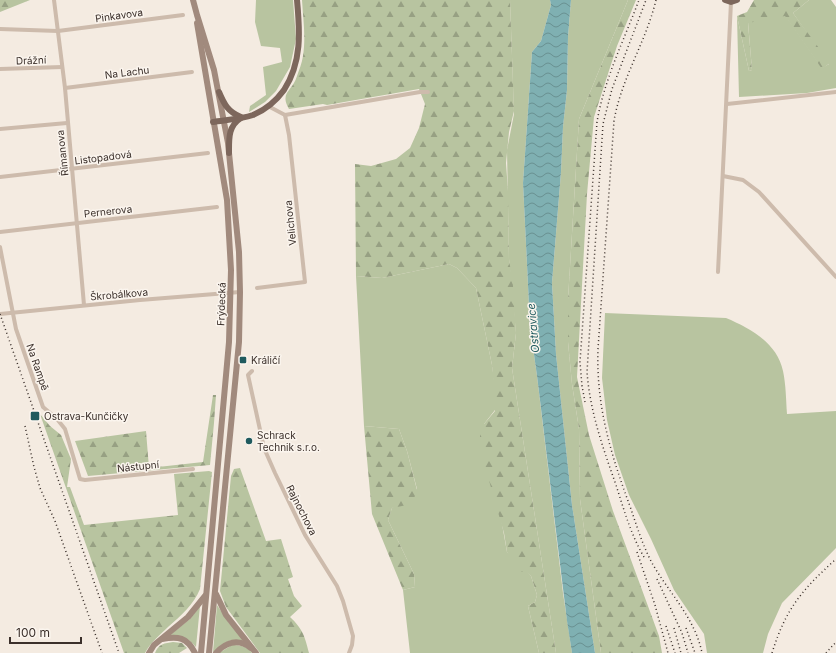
<svg xmlns="http://www.w3.org/2000/svg" width="836" height="653" viewBox="0 0 836 653" font-family="Inter,sans-serif">
  <style>
    .grass { fill: #b8c4a0 }
    .forest { fill: url(#forest-firs) }
    .water { fill: url(#water-waves) }
    .lines { fill: none; stroke-linecap: round; stroke-linejoin: round }
    .minor { stroke: #cdbbac; stroke-width: 4 }
    .secondary { stroke: #a18a7d; stroke-width: 6 }
    .primary { stroke: #7d675c; stroke-width: 6 }
    .rail { stroke: #3b302b; stroke-width: 1.5; stroke-dasharray: 1 3; stroke-linecap: butt }
    .poi-dot { fill: #1f5a5e; stroke: #fbf5ee; stroke-width: 1.5 }
    .labels { text-anchor: middle; stroke-width: 3; stroke-linejoin: round; paint-order: stroke }
    .street-label { font-size: 10px; fill: #3b302b; stroke: #fbf5ee }
    .poi-label { font-size: 10px; fill: #3b302b; stroke: #fbf5ee; text-anchor: start }
    .water-label { font-size: 11px; font-style: italic; fill: #1f5a5e; stroke: #fbf5ee }
  </style>
  <defs>
    <pattern id="forest-firs" width="22" height="20" patternUnits="userSpaceOnUse"><rect width="22" height="20" fill="#b8c4a0"/><path d="M5 1l3.5 6h-7zM16 11l3.5 6h-7z" fill="#97a083"/></pattern>
    <pattern id="water-waves" width="16" height="10" patternUnits="userSpaceOnUse"><rect width="16" height="10" fill="#7fb0b2"/><path d="M0 5q4-4 8 0t8 0" fill="none" stroke="#699091"/></pattern>
  </defs>
  <rect width="100%" height="100%" fill="#f4ebe1"/>
  <g class="grass">
    <polygon points="256,0 293,0 296,39 290,67 276,91 265,102 249,112 250,106 266,95 263,67 282,62 280,48 261,46 255,22"/>
    <polygon points="510,0 550,0 551,5 541,41 532,52 523,183 530,326 537,376 563,593 572,653 556,653 512,368 516,333 509,259 507,150 514,114"/>
    <polygon points="571,0 628,0 579,119 568,299 568,342 572,384 579,429 580,499 601,653 595,653 572,505 556,354 552,283 561,172 563,127 567,90 568,37"/>
    <polygon points="809,0 831,0 836,7 836,88 807,93 739,97 737,16 749,71 752,70 748,22 785,15 822,68 829,64 793,13"/>
    <polygon points="449,264 457,268 476,288 492,365 495,388 495,410 484,424 507,552 531,576 537,595 535,602 528,606 539,653 410,653 403,590 415,587 414,574 388,520 392,508 417,489 407,451 399,429 364,426 356,276 382,278"/>
    <path d="M605 313 726 318C750 328 777 343 783 371 786 385 786 400 787 414L836 411V548L782 603 768 634 763 653H707L704 634 674 590 651 539 629 495 615 455 607 420 602 378Z"/>
    <path d="M217 605 229 623 245 641C228 638 226 642 213 652Z"/>
    <path d="M200 606 196 647C188 638 182 635 170 635L190 619Z"/>
    <path d="M232 645C239 645 248 646 252 653H219Z"/>
  </g>
  <g class="forest">
    <polygon points="0,0 30,0 0,12"/>
    <path d="M302 0H510L514 111 509 132 506 163 508 191 509 259 513 286 516 333 512 368 556 653H539L528 606 535 602 537 595 531 576 526 572H519L507 552 504 533 480 449V433L484 424 495 411V401L492 365 476 288 457 268 449 264 382 278 356 276 355 164 371 166 396 159 410 148 419 128 425 104 419 89 327 105 323 104 289 109C279 92 293 91 297 76 299 70 302 63 303 56 306 37 303 18 302 0Z"/>
    <polygon points="628,0 636,0 617,46 594,117 587,194 577,377 589,435 613,511 659,636 662,653 601,653 580,499 579,429 572,384 568,342 568,299 579,119"/>
    <polygon points="754,0 809,0 793,13 830,63 822,69 785,16 748,23 752,70 749,71 737,16 747,12"/>
    <polygon points="213,395 216,395 214,423 210,465 88,476 75,441 146,431 149,468 203,462"/>
    <path d="M40 414 50 426 61 435 71 459 67 487H70L84 525 178 515 174 474 209 471 212 472 200 589C194 604 181 616 168 627 159 636 151 642 145 653H124Z"/>
    <polygon points="364,426 399,429 407,451 417,490 412,504 392,508 388,520 414,574 415,587 403,590 372,514"/>
    <path d="M240 468 266 541 281 539 293 577 288 579 294 596 302 606 290 617C303 629 305 637 309 653H260L226 607 220 591 231 476 234 469Z"/>
    <path d="M173 642 182 643 187 648 179 653H155C158 644 165 643 173 642Z"/>
  </g>
  <polygon class="water" points="550,0 571,0 568,37 567,90 563,127 561,172 552,283 556,354 572,505 595,653 572,653 567,621 537,376 530,326 523,183 532,52 541,41 551,5"/>
  <g class="lines">
    <g class="minor">
      <polyline points="54,0 65,88 84,305"/>
      <polyline points="0,29 58,31 183,15"/>
      <polyline points="0,69 62,67"/>
      <polyline points="65,88 192,72"/>
      <polyline points="727,104 836,92"/>
      <polyline points="268,106 285,115 420,92 428,92"/>
      <polyline points="0,129 67,123"/>
      <polyline points="723,176 743,180 759,192 836,277"/>
      <polyline points="0,177 208,153"/>
      <polyline points="0,232 217,207"/>
      <polyline points="0,247 16,329 43,407 57,419 65,429 80,479 85,480 193,469"/>
      <polyline points="718,272 731,2"/>
      <polyline points="257,288 305,282 289,135 285,115"/>
      <polyline points="0,314 140,300 240,292"/>
      <polyline points="252,371 248,375 264,448 275,473 305,535 337,586 343,601 353,636 352,645 349,653"/>
    </g>
    <g class="secondary">
      <polyline points="193,0 197,15 214,70 228,143 239,252 240,292 239,342 209,653"/>
      <polyline points="197,23 227,200 231,270 229,342 201,653"/>
      <polyline points="216,594 226,615 256,653"/>
      <path d="M162 639C178 636 187 637 195 653"/>
      <polyline points="149,653 154,645 188,617 205,596"/>
      <path d="M216 653C226 642 238 638 251 648"/>
    </g>
    <g class="primary">
      <polyline points="725,0 731,2 737,0"/>
      <path d="M219 92C224 104 228 112 241 117"/>
      <path d="M213 122C226 120 241 119 253 115 265 110 276 101 284 90 302 62 300 32 297 0"/>
      <path d="M229 153C229 139 228 126 241 118"/>
    </g>
    <g class="rail">
      <path d="M656 0C646 42 621 79 614 121L598 349C596 407 611 455 631 509 637 527 643 546 652 563 669 593 695 618 702 653"/>
      <polyline points="0,314 119,653"/>
      <path d="M585 402 582 386 580 362 597 122C604 80 624 40 639 0"/>
      <polyline points="25,426 34,467 40,488 55,521 102,653"/>
      <polyline points="637,552 655,605 668,653"/>
      <path d="M644 557C631 535 624 510 616 485 603 448 590 412 587 372L603 124 612 89 646 0"/>
      <polyline points="657,579 682,633 688,653"/>
      <polyline points="666,626 675,653"/>
      <polyline points="674,628 681,653"/>
      <polyline points="686,628 695,653"/>
      <path d="M772 653C786 608 802 590 836 559"/>
      <polyline points="826,653 836,642"/>
    </g>
  </g>
  <g class="poi-dot">
    <rect x="239" y="356" width="8" height="8" rx="2"/>
    <rect x="30" y="411" width="10" height="10" rx="2"/>
    <circle cx="249" cy="441" r="4"/>
  </g>
  <g class="labels">
    <g class="street-label">
      <text transform="translate(119 15) rotate(-8)" y="4">Pinkavova</text>
      <text transform="translate(31 60) rotate(-2)" y="4">Drážní</text>
      <text transform="translate(127 72) rotate(-7)" y="4">Na Lachu</text>
      <text transform="translate(62 153) rotate(-96)" y="4">Římanova</text>
      <text transform="translate(103 157) rotate(-7)" y="4">Listopadová</text>
      <text transform="translate(108 211) rotate(-6)" y="4">Pernerova</text>
      <text transform="translate(290 223) rotate(-96)" y="4">Velichova</text>
      <text transform="translate(119 294) rotate(-5)" y="4">Škrobálkova</text>
      <text transform="translate(221 304) rotate(-88)" y="4">Frýdecká</text>
      <text transform="translate(38 367) rotate(71)" y="4">Na Rampě</text>
      <text transform="translate(138 466) rotate(-6)" y="4">Nástupní</text>
      <text transform="translate(302 510) rotate(63)" y="4">Rajnochova</text>
    </g>
    <g class="poi-label">
      <text x="251" y="364">Králičí</text>
      <text x="44" y="420">Ostrava-Kunčičky</text>
      <text x="257" y="439">Schrack<tspan x="257" dy="12">Technik s.r.o.</tspan></text>
    </g>
    <g class="water-label">
      <text transform="translate(533 328) rotate(-95)" y="4">Ostravice</text>
    </g>
  </g>
  <path d="M10 637v6h71v-6" fill="none" stroke="#3b302b" stroke-width="2"/>
  <text x="16" y="637" font-size="12" fill="#3b302b" stroke="#fbf5ee" stroke-width="3" paint-order="stroke">100 m</text>
</svg>
